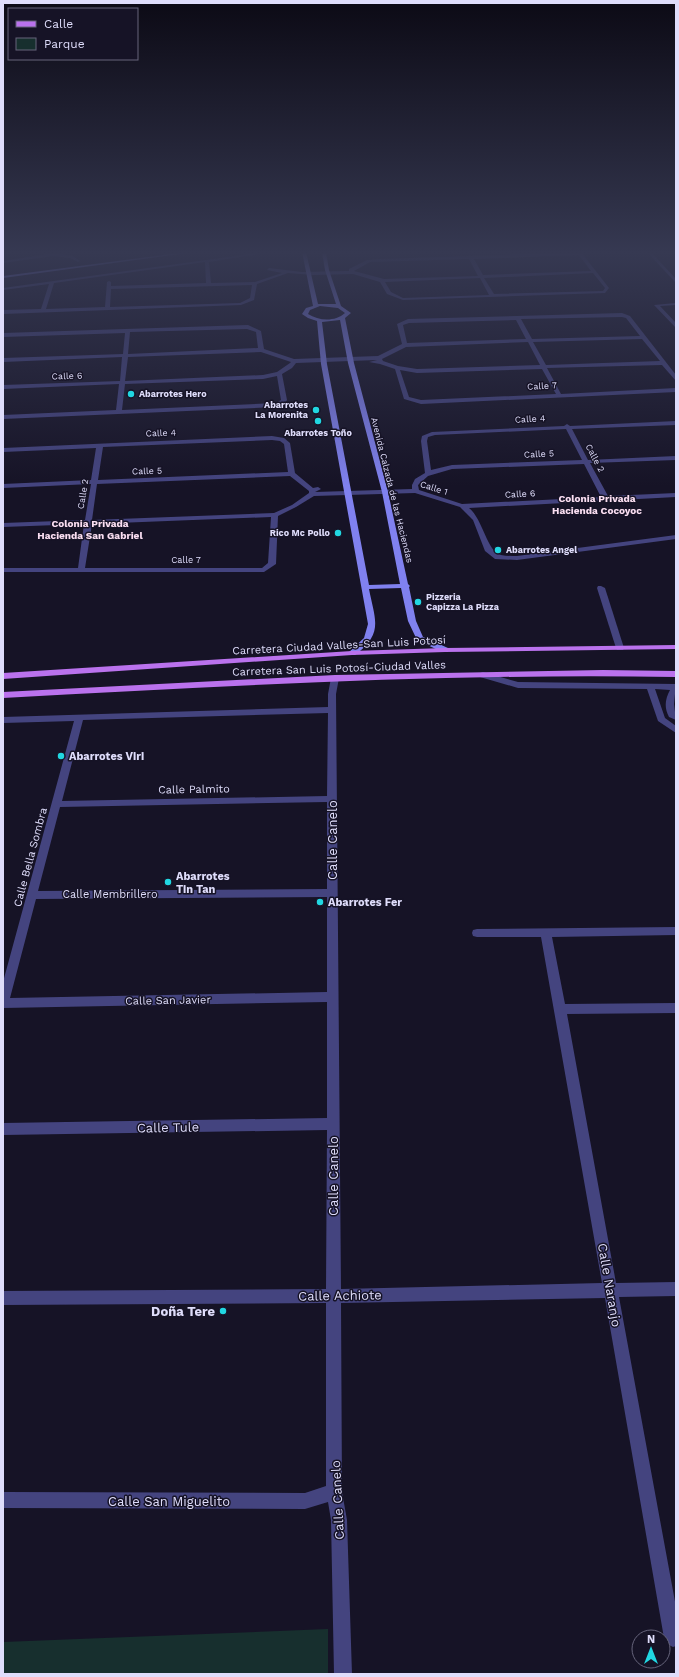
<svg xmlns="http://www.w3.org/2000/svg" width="679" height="1677" viewBox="0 0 679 1677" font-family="'Work Sans',sans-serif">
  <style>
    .green { fill: #172f2e }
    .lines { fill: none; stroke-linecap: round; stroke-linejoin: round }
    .lane { fill: #44447f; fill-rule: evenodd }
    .street { fill: #44447f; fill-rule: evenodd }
    .secondary { fill: #8081ef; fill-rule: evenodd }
    .primary { fill: #ba72ed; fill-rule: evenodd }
    .poi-dot { fill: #21d7e2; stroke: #161326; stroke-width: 1.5 }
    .labels { text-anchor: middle; stroke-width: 3; stroke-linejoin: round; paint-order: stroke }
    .far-street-label { font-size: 9px; fill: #dfddfb; stroke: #161326 }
    .far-poi-label { font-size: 9px; font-weight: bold; fill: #dfddfb; stroke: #161326; text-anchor: start }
    .far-neighbourhood-label { font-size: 10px; font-weight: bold; fill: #fbdff2; stroke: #161326 }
    .street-label { font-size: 11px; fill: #dfddfb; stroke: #161326 }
    .poi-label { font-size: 11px; font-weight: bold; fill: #dfddfb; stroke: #161326; text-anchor: start }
    .near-street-label { font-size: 13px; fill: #dfddfb; stroke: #161326 }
    .near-poi-label { font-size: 13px; font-weight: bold; fill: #dfddfb; stroke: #161326; text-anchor: end }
  </style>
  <rect width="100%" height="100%" fill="#161326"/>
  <polygon class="green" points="328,1629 328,1674 3,1674 3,1642"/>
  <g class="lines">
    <polygon class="lane" points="598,586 601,586 605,588 624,648 623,650 617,650 616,648 597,588"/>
    <g class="street">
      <path d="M264 252H272L209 262 211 283 255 282 282 273 267 270 269 268 302 272 346 271H349V269L367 260 380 259 581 252 609 288 605 293 403 300 387 294 380 282 353 274 313 275 288 273 257 284 254 300 241 305 3 314V310L41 309 49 284 3 290V288ZM579 255 591 271 483 275 474 259ZM469 259 478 276 384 279 354 271 370 262ZM205 262 206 283 111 286V282L109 281 107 282 105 307 46 309 54 283ZM593 273 605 288 603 291 494 294 484 278ZM480 278 489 295 403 298 391 292 385 282ZM252 285 250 298 240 303 110 307 111 289Z"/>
      <polygon points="647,252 651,252 676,279 676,283"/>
      <polygon points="53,253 73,256 80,261 78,262 70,258 53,256 3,263 3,261"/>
      <polygon points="676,303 676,305 660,306 676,323 676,328 654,305"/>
      <path d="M622 313 630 316 676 375V381L662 365 547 368 561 394 676 388V392L421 404 404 399 395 369 380 364 369 362 377 360 296 363 292 368 282 374 287 400 285 403 277 407 3 419V415L116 410 119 384 3 389V385L120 381 122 357 3 362V358L123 354 125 333 3 337V333L248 325 261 331 264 349 294 359 378 356 402 344 397 324 408 319ZM622 317 626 318 640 336 532 339 521 319ZM516 320 526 339 407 343 403 325 409 323ZM247 329 256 332 258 348 128 354 130 332ZM642 339 660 361 546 365 533 342ZM528 342 540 365 417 369 398 366 383 361 382 359 406 347ZM261 352 291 362 290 363 277 372 263 375 125 381 128 357ZM542 369 556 394 421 400 409 397 400 370 417 373ZM277 376 281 400 276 403 122 410 125 384 263 379Z"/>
      <path d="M676 421V425L572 429 588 460 676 456V460L590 463 608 496 676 493V497L469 508C483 519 487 552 501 555 506 556 512 556 517 556L676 535V539L517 560 495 559 485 551 473 520 460 507 415 493 314 496 296 507 278 516 276 564 264 572H3V568H78L84 524 3 527V523L85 520 91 484 3 488V484L91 480 96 448 3 452V448L272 436 284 438 290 443 295 473 313 488 318 487 321 489 315 492 412 489V485L415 479 425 473 421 441 422 436 432 432 564 426 567 424 570 426ZM566 429 582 460 452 465 431 470 427 441 428 437 435 435ZM272 440 280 441 284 444 288 472 98 480 103 447ZM584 464 601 497 462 504 419 490 418 485 428 476 452 469ZM290 476 309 491V493L292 505 274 513 92 520 97 484ZM271 517 268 563 262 568H85L92 524Z"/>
      <path d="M483 672 518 682 676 684 674 704 676 720 669 717C664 708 665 699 670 690L655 689 665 718 676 726V733L658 721 647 689 518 688 480 677V673Z"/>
      <path d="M335 675 339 678 336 694 341 1289 602 1283 541 937H477L473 936 472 933 473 930 477 929 676 927V935L552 937 565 1004 676 1003V1013L567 1014 616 1283 676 1282V1296L619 1297 676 1607V1646L673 1647 667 1644 664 1638 605 1298 341 1303 342 1492 347 1520 352 1674H334L331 1520 328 1502 305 1509 3 1508V1492L305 1493 326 1486V1303L3 1305V1291L326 1289 327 1130 3 1135V1123L327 1118V1002L3 1008V982L74 721 3 723V717L328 707V694L331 678ZM328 713 327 796 62 801 83 720ZM327 802V889L38 891 60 807ZM327 897V992L10 998 36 899Z"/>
    </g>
    <g class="secondary">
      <polygon points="186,252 195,252 3,278 3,276"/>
      <path d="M302 252H306L318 304H336L325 270 322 252H326L329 270 341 306 351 313 345 318 354 363 388 492 408 584 410 586 409 587 416 621 423 637 448 648V652H442L417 640 408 621 401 588 369 589C375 620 384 633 355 655H349L348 653 364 638 368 624 321 364 317 321 308 318 302 314 306 308 313 306ZM320 306 338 308 345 313C335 322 319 321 308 314L310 310ZM340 320 348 363 382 492 400 584 369 585 327 364 322 322Z"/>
    </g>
    <g class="primary">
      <polygon points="676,645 676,649 445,652 352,655 3,679 3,673 352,651 445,648"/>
      <path d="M603 670 676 671V677C451 673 227 686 3 698V692L335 675Z"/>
    </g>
  </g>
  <linearGradient id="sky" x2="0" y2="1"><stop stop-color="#0c0a15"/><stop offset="0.52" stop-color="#363952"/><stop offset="1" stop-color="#363952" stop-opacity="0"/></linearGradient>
  <rect width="679" height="486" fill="url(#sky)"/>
  <g class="poi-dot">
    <circle cx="131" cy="394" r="4"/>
    <circle cx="316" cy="410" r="4"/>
    <circle cx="318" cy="421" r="4"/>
    <circle cx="338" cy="533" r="4"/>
    <circle cx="498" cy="550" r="4"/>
    <circle cx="418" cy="602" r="4"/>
    <circle cx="61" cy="756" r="4"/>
    <circle cx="168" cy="882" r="4"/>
    <circle cx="320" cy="902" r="4"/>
    <circle cx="223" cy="1311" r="4"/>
  </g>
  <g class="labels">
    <g class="far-street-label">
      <text transform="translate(67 376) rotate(-2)" y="3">Calle 6</text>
      <text transform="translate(542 386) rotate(-3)" y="3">Calle 7</text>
      <text transform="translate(530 419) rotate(-3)" y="3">Calle 4</text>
      <text transform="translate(161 433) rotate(-2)" y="3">Calle 4</text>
      <text transform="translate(539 454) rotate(-3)" y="3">Calle 5</text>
      <text transform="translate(595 458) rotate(62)" y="3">Calle 2</text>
      <text transform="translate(147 471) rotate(-2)" y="3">Calle 5</text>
      <text transform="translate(434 488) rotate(17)" y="3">Calle 1</text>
      <text transform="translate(392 490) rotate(76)" y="3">Avenida Calzada de las Haciendas</text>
      <text transform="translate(83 494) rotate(-81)" y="3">Calle 2</text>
      <text transform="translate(520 494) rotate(-3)" y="3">Calle 6</text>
      <text x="186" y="563">Calle 7</text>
    </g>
    <g class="far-poi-label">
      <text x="139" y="397">Abarrotes Hero</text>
      <text x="308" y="408" text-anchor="end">Abarrotes<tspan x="308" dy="10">La Morenita</tspan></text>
      <text x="318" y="436" text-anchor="middle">Abarrotes Toño</text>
      <text x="330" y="536" text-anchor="end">Rico Mc Pollo</text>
      <text x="506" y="553">Abarrotes Angel</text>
      <text x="426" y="600">Pizzeria<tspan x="426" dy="10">Capizza La Pizza</tspan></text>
    </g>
    <g class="far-neighbourhood-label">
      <text x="597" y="502">Colonia Privada<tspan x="597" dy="12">Hacienda Cocoyoc</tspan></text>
      <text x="90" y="527">Colonia Privada<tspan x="90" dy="12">Hacienda San Gabriel</tspan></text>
    </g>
    <g class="street-label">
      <text transform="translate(339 645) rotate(-3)" y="4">Carretera Ciudad Valles-San Luis Potosí</text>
      <text transform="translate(339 668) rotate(-2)" y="4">Carretera San Luis Potosí-Ciudad Valles</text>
      <text transform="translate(194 789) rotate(-1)" y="4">Calle Palmito</text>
      <text transform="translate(30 857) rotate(-75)" y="4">Calle Bella Sombra</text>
      <text x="110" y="898">Calle Membrillero</text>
      <text transform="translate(168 1000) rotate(-1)" y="4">Calle San Javier</text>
    </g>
    <g class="poi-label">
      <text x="69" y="760">Abarrotes Viri</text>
      <text x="176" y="880">Abarrotes<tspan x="176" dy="13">Tin Tan</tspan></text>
      <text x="328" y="906">Abarrotes Fer</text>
    </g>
    <g class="near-street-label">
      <text transform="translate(332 840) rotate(-90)" y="5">Calle Canelo</text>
      <text transform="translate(168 1127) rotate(-1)" y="5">Calle Tule</text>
      <text transform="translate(333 1176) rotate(-90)" y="5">Calle Canelo</text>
      <text transform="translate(610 1285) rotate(80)" y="5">Calle Naranjo</text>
      <text transform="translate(340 1295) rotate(-1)" y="5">Calle Achiote</text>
      <text transform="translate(337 1500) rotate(-93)" y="5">Calle Canelo</text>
      <text x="169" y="1506">Calle San Miguelito</text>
    </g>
    <g class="near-poi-label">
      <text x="215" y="1316">Doña Tere</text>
    </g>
  </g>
  <rect width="679" height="1677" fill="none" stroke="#dfddfb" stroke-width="8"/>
  <rect x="8" y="8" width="130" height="52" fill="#161326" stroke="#66647b"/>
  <rect x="16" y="21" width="20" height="6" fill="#ba72ed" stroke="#66647b"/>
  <text x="44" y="28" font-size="12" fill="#dfddfb">Calle</text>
  <rect x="16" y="38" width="20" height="12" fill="#172f2e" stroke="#66647b"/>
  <text x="44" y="48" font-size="12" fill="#dfddfb">Parque</text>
  <g transform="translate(651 1649)"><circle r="19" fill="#161326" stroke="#66647b"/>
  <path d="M0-3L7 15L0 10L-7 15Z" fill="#21d7e2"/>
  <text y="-6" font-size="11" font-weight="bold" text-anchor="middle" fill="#dfddfb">N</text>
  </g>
</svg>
